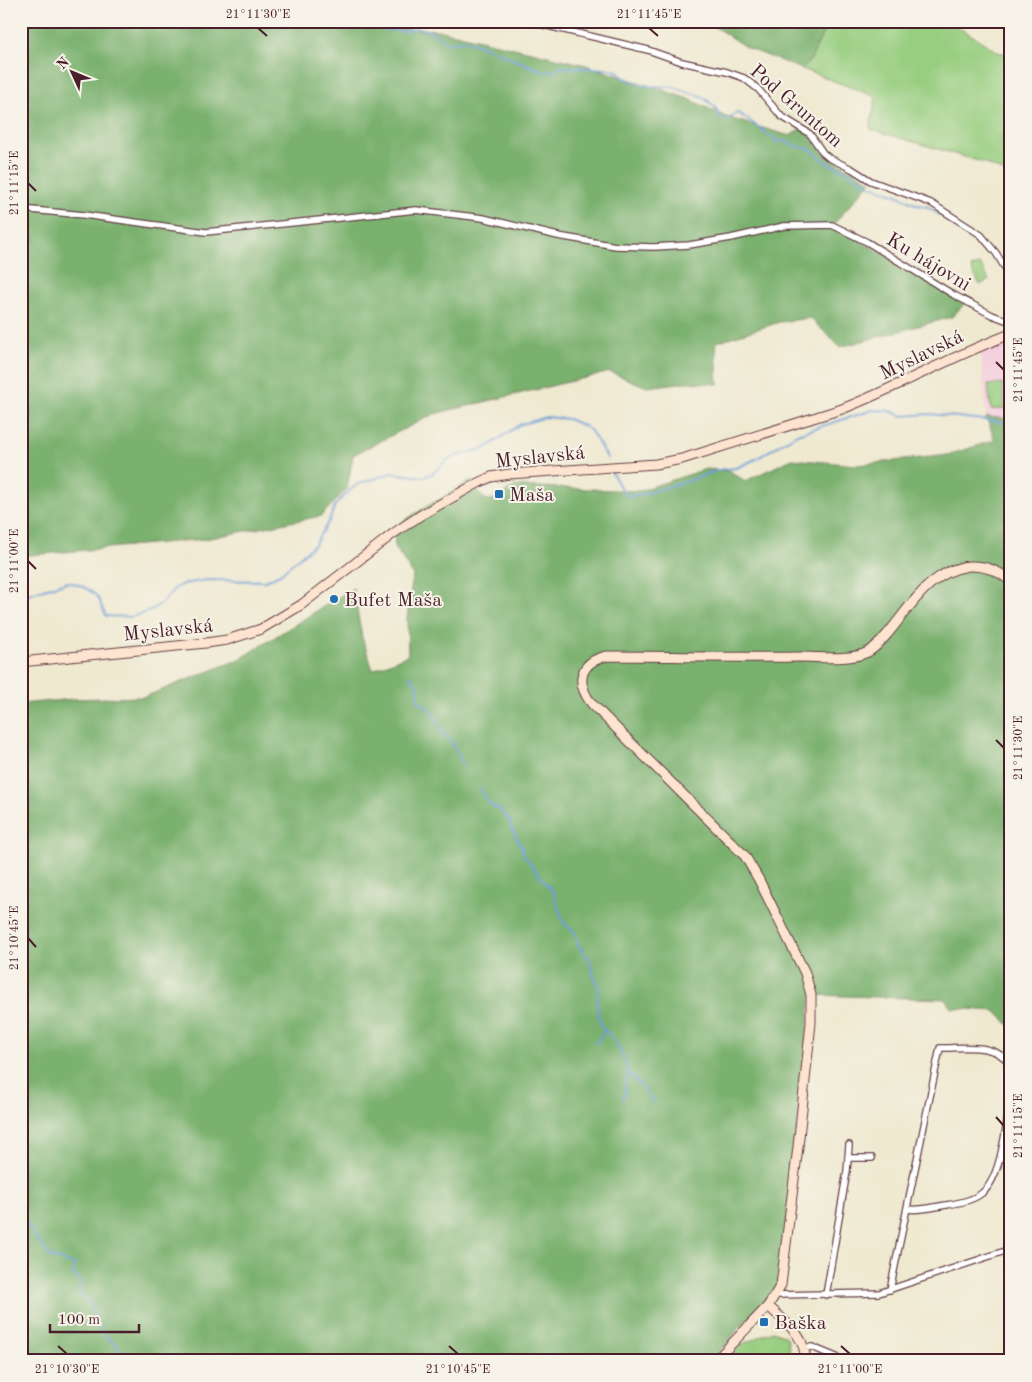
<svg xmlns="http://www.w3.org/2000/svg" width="1032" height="1382" viewBox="0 0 1032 1382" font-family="'Old Standard TT',serif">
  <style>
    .built { fill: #f4cfdd }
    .green { fill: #98ce80; stroke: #717656 }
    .forest { fill: #7ab16e; stroke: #62684c }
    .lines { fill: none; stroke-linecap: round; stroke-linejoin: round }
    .stream { stroke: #6f9ed8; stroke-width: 2 }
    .street-casing { stroke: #633d44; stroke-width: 8 }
    .secondary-casing { stroke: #633d44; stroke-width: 11 }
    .street { stroke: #fff; stroke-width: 5.5 }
    .secondary { stroke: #fde4d0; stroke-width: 9 }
    .ticks { fill: none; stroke: #4a1f2b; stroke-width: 2 }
    .poi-dot { fill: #1f6fb2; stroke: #f7f3e8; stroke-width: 2 }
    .labels { text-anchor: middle; stroke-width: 4; stroke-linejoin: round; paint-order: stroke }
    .street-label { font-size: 20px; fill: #4a1f2b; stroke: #f7f3e8 }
    .poi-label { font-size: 20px; fill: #4a1f2b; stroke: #f7f3e8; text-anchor: start }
    .neatline { fill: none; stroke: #4a1f2b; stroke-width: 2 }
    .ticks-label { font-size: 12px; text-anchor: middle; fill: #4a1f2b }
  </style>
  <rect width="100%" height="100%" fill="#f7f3e8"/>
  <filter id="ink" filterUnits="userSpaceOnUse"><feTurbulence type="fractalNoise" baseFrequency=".02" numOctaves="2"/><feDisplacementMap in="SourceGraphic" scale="10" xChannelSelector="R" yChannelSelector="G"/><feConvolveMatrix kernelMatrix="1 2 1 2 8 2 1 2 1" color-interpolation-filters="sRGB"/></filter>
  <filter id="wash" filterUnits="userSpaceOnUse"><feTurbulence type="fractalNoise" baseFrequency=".0096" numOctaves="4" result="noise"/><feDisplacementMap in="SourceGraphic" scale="20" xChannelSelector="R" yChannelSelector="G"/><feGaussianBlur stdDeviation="1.12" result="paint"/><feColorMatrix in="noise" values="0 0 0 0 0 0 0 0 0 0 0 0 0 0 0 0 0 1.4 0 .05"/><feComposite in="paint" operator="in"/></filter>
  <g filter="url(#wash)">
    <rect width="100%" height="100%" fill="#efe9d0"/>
    <polygon class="built" points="1011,340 1011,419 986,417 981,350"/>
    <g class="green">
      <polygon points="828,21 946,21 968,33 1000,53 1011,53 1011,176 985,163 870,129 876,97 802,69 811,59"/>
      <polygon points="980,264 989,280 980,285 971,268"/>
      <polygon points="1002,383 1005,408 991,410 988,385"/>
      <polygon points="773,1331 786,1336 788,1341 791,1361 725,1361 742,1344"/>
    </g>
    <g class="forest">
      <polygon points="21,21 289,21 307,24 438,30 586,65 689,99 726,117 790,136 802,127 826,156 871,181 833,225 966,302 952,317 840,347 810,318 780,322 716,342 718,384 687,382 647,387 610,372 434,414 353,455 347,489 321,516 205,539 21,556"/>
      <polygon points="706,21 828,21 811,59 802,69 747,48"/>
      <polygon points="986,417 1011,419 1011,1027 995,1011 951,1008 945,999 811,995 781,1285 768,1306 751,1316 738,1329 713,1361 30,1361 21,1341 21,704 73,699 144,697 240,659 353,588 362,637 373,670 408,655 407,618 413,575 395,547 394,528 408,518 472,480 483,498 490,500 497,498 515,486 639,491 706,469 730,471 745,481 792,459 857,465 948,455 995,440"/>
    </g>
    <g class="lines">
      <g class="stream">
        <path d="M355 21 371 25 377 29 404 31 418 28 424 29 434 33 449 43 467 40 545 72 555 71 561 67 609 69 617 71 624 78 639 84 649 86 673 87 703 97 715 107 721 119C729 120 731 118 736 113L740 114 765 132 768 136 774 137 775 142 785 141 795 146 810 149 827 163 846 171 869 185 899 196 917 205 928 207 954 225"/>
        <polyline points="306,25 319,27 354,21"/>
        <polyline points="611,471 623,492 627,496 640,495 685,482 718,470 736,468 756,459 797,434 873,410 890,411 902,416 930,414 1011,423"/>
        <path d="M21 596 67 582C77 583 95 591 99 600 102 606 103 611 106 616L131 617 150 611 163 602 175 588 183 584 207 580 265 581 280 574 314 545 330 519 335 505 350 490 358 484 392 473 422 477 432 474 447 460 459 455 486 448 519 425 546 417 568 419 584 426 591 431 608 459"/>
        <path d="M409 676 418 686V701L430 709 445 736 450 739C454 748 460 756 464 766"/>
        <polyline points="480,788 485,797 492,806 499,809 510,821 511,827 522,848 524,855 546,884 553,891 563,922 576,934 579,947 589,958 594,977 599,987 597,1003 598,1015 602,1028 609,1034 616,1044 626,1063 628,1072 623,1099"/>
        <polyline points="596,1044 604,1031"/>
        <path d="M628 1073C637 1081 647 1093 654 1103"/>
        <path d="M21 1222 27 1224 50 1257 75 1265 73 1275 77 1277 81 1283C77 1293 79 1297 89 1300L98 1324 106 1336 119 1348V1355L117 1357 119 1361"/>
      </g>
    </g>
  </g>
  <g filter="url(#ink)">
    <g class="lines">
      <g class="street-casing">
        <g id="street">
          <polyline points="527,21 648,50 682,62 727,72 744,78 758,89 781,116 810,134 823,153 829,158 852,169 871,181 931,203 981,235 996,253 1011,278"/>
          <polyline points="21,209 84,215 206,232 416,210 483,218 558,236 616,246 654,247 689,245 731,238 784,226 832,225 867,242 954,295 992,315 1011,322"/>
          <polyline points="848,1158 872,1158"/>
          <path d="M907 1209C920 1211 933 1207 946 1205 958 1203 972 1201 982 1193 1002 1178 1006 1122 1011 1098"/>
          <path d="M890 1290 940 1048C965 1048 995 1042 1011 1065"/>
          <polyline points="776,1295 879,1293 1011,1249"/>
          <polyline points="826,1295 847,1171 849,1145"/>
          <polyline points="804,1348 812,1347 846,1361"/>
        </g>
      </g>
      <g class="secondary-casing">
        <g id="secondary">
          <path d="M21 662 206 643 227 640 261 629 301 605 394 533 421 515 478 483 491 477 509 474 656 464 682 459 842 409C899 387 953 355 1011 334"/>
          <path d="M768 1306C785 1322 807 1336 805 1361"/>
          <path d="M715 1361 768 1306 781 1285 798 1147 811 1023V995L805 973 759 880 745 856 592 704C575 683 579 662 607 656 672 656 736 658 800 657 821 657 849 661 868 652 877 647 883 639 890 631 911 605 932 570 969 566 985 565 999 571 1011 581"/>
        </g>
      </g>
      <use href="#street" class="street"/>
      <use href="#secondary" class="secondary"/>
    </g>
  </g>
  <path class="ticks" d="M258 28 267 36M649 28 658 36M28 183 36 191M996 362 1004 370M28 561 36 569M996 740 1004 748M28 938 36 947M996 1117 1004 1126M58 1346 67 1354M449 1346 458 1354M841 1346 850 1354"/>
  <g class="poi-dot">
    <rect x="494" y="489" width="10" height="10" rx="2.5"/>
    <circle cx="334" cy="599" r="5"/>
    <rect x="759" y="1317" width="10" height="10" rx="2.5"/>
  </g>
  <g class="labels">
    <g class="street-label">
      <text transform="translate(797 105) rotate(41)" y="7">Pod Gruntom</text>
      <text transform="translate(929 261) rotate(31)" y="7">Ku hájovni</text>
      <text transform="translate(921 354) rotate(-26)" y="7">Myslavská</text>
      <text transform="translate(540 456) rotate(-6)" y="7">Myslavská</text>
      <text transform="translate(168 629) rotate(-6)" y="7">Myslavská</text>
    </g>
    <g class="poi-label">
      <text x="509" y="501">Maša</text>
      <text x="344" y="606">Bufet Maša</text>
      <text x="774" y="1329">Baška</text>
    </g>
  </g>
  <rect width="1032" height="1382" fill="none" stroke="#f7f3e8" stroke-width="55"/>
  <g transform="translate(72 72) rotate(314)" stroke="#f7f3e8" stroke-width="4" paint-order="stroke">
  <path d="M0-4L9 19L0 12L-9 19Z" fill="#4a1f2b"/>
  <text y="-8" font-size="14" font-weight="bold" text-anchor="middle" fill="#4a1f2b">N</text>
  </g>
  <path d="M50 1324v8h89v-8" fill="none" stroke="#4a1f2b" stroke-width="2.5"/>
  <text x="58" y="1324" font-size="15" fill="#4a1f2b" stroke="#f7f3e8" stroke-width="4" paint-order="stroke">100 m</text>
  <rect x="28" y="28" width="976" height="1326" class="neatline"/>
  <g class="ticks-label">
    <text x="258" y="18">21°11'30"E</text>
    <text x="649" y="18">21°11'45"E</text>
    <text transform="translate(14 183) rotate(-90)" y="4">21°11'15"E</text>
    <text transform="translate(1018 370) rotate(-90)" y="4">21°11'45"E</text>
    <text transform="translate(14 561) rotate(-90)" y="4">21°11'00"E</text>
    <text transform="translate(1018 748) rotate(-90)" y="4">21°11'30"E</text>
    <text transform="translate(14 938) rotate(-90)" y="4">21°10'45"E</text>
    <text transform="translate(1018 1126) rotate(-90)" y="4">21°11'15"E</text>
    <text x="67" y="1373">21°10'30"E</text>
    <text x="458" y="1373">21°10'45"E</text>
    <text x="850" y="1373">21°11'00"E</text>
  </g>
</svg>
